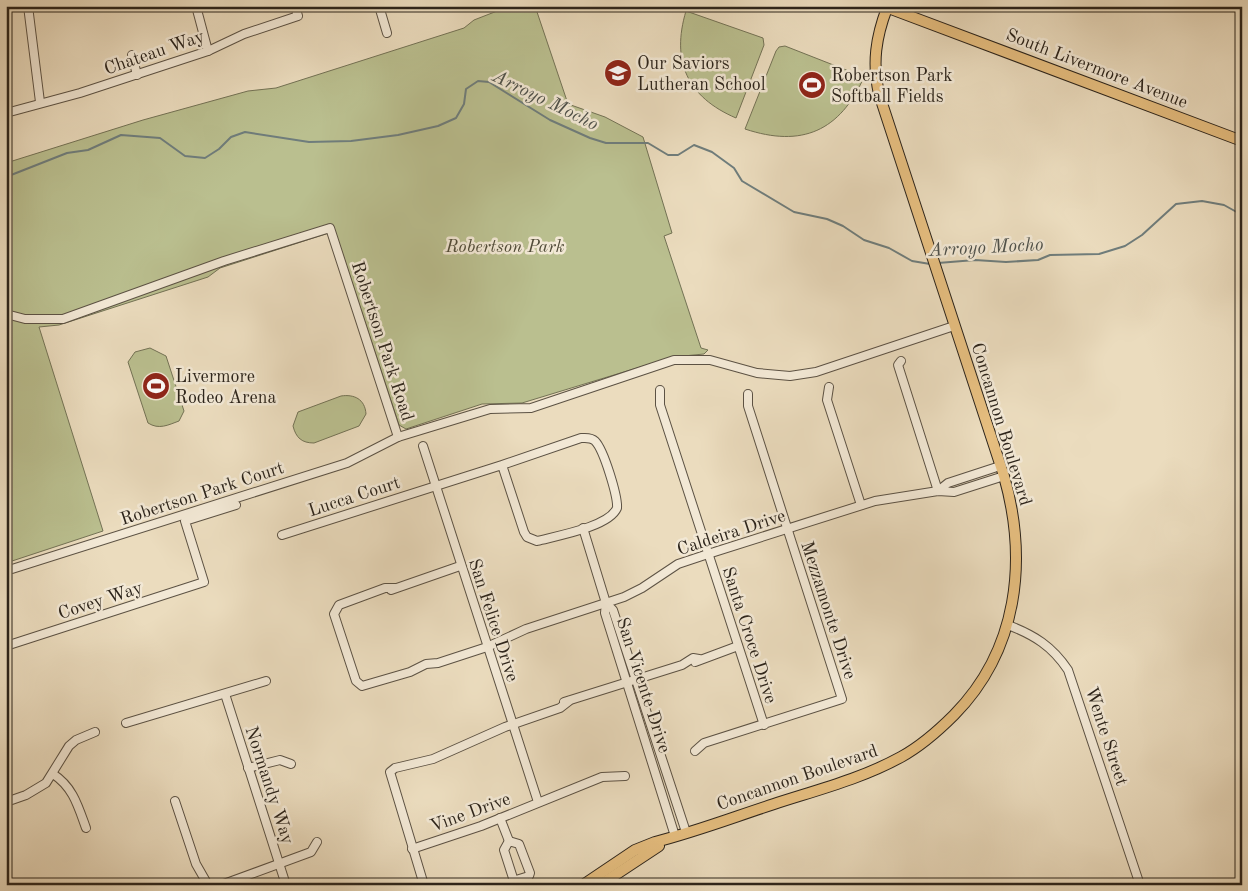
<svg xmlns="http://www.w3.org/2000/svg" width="1248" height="891" viewBox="0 0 1248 891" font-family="'Old Standard TT',serif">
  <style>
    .green { fill: #babf8f; stroke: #737255 }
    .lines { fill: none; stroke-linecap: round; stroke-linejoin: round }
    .stream { stroke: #6f7d7c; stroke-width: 2 }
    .minor-casing { stroke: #5c5244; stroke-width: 10 }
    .major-casing { stroke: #2c241b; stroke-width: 12 }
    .minor { stroke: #f2e8d5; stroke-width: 8 }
    .major { stroke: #e6be7f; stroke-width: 10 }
    .labels { text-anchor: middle; stroke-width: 5; stroke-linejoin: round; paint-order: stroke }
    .street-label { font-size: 18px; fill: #2c241b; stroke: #f2e8d5 }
    .poi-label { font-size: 18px; fill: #2c241b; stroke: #f2e8d5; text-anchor: start }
    .park-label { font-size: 18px; font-style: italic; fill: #504b38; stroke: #f2e8d5 }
    .water-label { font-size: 19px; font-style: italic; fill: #4e514b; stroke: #f2e8d5 }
  </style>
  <rect width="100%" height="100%" fill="#ebdcbe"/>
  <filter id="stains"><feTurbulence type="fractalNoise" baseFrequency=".004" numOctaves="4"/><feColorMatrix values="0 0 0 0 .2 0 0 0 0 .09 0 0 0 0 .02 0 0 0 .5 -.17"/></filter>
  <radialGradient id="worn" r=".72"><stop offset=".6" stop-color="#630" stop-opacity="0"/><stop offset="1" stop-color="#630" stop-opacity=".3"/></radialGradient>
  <g class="green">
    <polygon points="510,6 535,6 568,104 605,117 643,137 672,233 664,236 701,348 708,350 704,354 673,357 522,403 482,404 406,429 399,425 335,231 220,268 208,277 59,325 39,327 103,531 6,563 6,163 143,120 248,91 276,88 464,28 474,20"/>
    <path d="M686 11 763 38 764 45 736 118C687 97 671 61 686 11Z"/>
    <path d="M785 46 864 77C840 131 802 148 745 129L776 51 779 47Z"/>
    <path d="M150 348 166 356 184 411 179 421C168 425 159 430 148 423L128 362 135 352Z"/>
    <path d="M341 396C354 394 365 399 366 414L359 426 314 443C302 443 296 438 293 426L298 412Z"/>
  </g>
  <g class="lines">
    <g class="stream">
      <polyline points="6,177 67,153 88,150 121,135 160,138 185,156 205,158 219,149 231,137 245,132 309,142 351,141 398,135 438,126 456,118 464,104 466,89 478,81 489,82 550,120 590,138 606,143 648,143 668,155 678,155 694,145 712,152 734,168 742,181 794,212 827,219 843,226 864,240 889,248 912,261 930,264"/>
      <polyline points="938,263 975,260 1006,262 1038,260 1050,255 1099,254 1125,246 1142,235 1176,204 1202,201 1224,205 1242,215"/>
    </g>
    <g class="minor-casing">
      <g id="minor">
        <polyline points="28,6 40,102"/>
        <polyline points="196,6 208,51"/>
        <polyline points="379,6 387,33"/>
        <polyline points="132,55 137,75"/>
        <polyline points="6,113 80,93 208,51 244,34 298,16 295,6"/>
        <polyline points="6,314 25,319 63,319 224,261 330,228 398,437"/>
        <polyline points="901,361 898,365 938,491"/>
        <polyline points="829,387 827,400 861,505"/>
        <polyline points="660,390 660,405 764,725"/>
        <polyline points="423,446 538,802"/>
        <polyline points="938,491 948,483 1000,466"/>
        <polyline points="583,528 606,603 605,613 675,836"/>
        <path d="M282 535 502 465 524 532 527 537 537 541C556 536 609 527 617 508 618 497 604 450 595 441 591 437 586 438 581 438L502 465"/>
        <polyline points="12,569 347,463 398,437 490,409 531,408 674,360 710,360 757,373 790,376 816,372 954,326"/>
        <polyline points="395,588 385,588 339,605 334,614 356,681 362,686 410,672 426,664 438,663 487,647 526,629 624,597 642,588 678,564 708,554 875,501 938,491 954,492 1004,476"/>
        <polyline points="391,590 460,566"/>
        <polyline points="606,603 613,610 686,832"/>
        <path d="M1008 625C1034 635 1052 646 1068 670L1140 885"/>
        <polyline points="6,646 204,582 185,521 236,505"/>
        <polyline points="695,662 738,646"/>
        <polyline points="225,694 286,885"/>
        <polyline points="564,702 682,665 693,658 699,659"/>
        <polyline points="126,723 266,681"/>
        <polyline points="695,751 704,743 842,699 748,406 748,394"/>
        <polyline points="248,768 280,760 291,764"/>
        <path d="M53 774C73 787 78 806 86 828"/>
        <polyline points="175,801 196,864 208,885"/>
        <polyline points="6,802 26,795 46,783 69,746 76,740 95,732"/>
        <polyline points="500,818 509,841"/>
        <polygon points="509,841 519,844 530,873 529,876 516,880 513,878 504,850"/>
        <polyline points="412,849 481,826 602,777 625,776"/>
        <polyline points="221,885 311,852 317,842"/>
        <polyline points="424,885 390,772 395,768 433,759 505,727 560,708 569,701"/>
      </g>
    </g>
    <g class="major-casing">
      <g id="major">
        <polyline points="883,6 1242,141"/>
        <path d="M583 885 635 850 655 842C695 832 734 817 774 804 817 790 861 779 901 757 921 746 938 731 954 715 1018 650 1028 561 1004 476L879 94C872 63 876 37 887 8"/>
        <polyline points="600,885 659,846"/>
      </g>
    </g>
    <use href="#minor" class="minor"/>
    <use href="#major" class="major"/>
  </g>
  <defs>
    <g id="school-disc" transform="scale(1.4375)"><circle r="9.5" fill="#8f2418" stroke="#f2e8d5"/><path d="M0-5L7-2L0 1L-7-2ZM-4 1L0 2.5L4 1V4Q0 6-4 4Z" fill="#fff"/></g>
    <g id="stadium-disc" transform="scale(1.4375)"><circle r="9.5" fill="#8f2418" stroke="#f2e8d5"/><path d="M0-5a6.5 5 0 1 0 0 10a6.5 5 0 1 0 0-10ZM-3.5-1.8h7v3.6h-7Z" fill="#fff"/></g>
  </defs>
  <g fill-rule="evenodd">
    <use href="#school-disc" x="618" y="73"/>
    <use href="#stadium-disc" x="812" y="85"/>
    <use href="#stadium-disc" x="156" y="386"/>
  </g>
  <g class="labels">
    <g class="street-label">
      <text transform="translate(154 52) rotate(-19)" y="6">Chateau Way</text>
      <text transform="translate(1097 68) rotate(21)" y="6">South Livermore Avenue</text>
      <text transform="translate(383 341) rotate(72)" y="6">Robertson Park Road</text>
      <text transform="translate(1002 424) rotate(73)" y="6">Concannon Boulevard</text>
      <text transform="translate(202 493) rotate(-18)" y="6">Robertson Park Court</text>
      <text transform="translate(354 496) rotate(-18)" y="6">Lucca Court</text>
      <text transform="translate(731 532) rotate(-18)" y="6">Caldeira Drive</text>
      <text transform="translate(100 600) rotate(-18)" y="6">Covey Way</text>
      <text transform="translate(829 610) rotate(72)" y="6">Mezzamonte Drive</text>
      <text transform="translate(494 620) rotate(72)" y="6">San Felice Drive</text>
      <text transform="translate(750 635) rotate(72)" y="6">Santa Croce Drive</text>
      <text transform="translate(644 685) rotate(72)" y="6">San Vicente Drive</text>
      <text transform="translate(1107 736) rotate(72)" y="6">Wente Street</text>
      <text transform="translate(797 777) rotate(-19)" y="6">Concannon Boulevard</text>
      <text transform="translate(270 785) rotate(72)" y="6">Normandy Way</text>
      <text transform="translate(470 812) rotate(-20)" y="6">Vine Drive</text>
    </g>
    <g class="poi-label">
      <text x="637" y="69">Our Saviors<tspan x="637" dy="21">Lutheran School</tspan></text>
      <text x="831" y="81">Robertson Park<tspan x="831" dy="21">Softball Fields</tspan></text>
      <text x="175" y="382">Livermore<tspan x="175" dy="21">Rodeo Arena</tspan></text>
    </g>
    <g class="park-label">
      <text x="505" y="252">Robertson Park</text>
    </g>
    <g class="water-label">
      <text transform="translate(546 99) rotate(26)" y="7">Arroyo Mocho</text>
      <text transform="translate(986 246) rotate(-3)" y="7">Arroyo Mocho</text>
    </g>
  </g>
  <rect width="1248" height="891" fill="none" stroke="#ebdcbe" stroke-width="25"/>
  <rect x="8" y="8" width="1233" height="876" fill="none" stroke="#2c241b" stroke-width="2.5"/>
  <rect x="12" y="12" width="1223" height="866" fill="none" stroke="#2c241b"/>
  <rect width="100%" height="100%" filter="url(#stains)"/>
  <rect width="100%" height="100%" fill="url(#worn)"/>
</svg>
